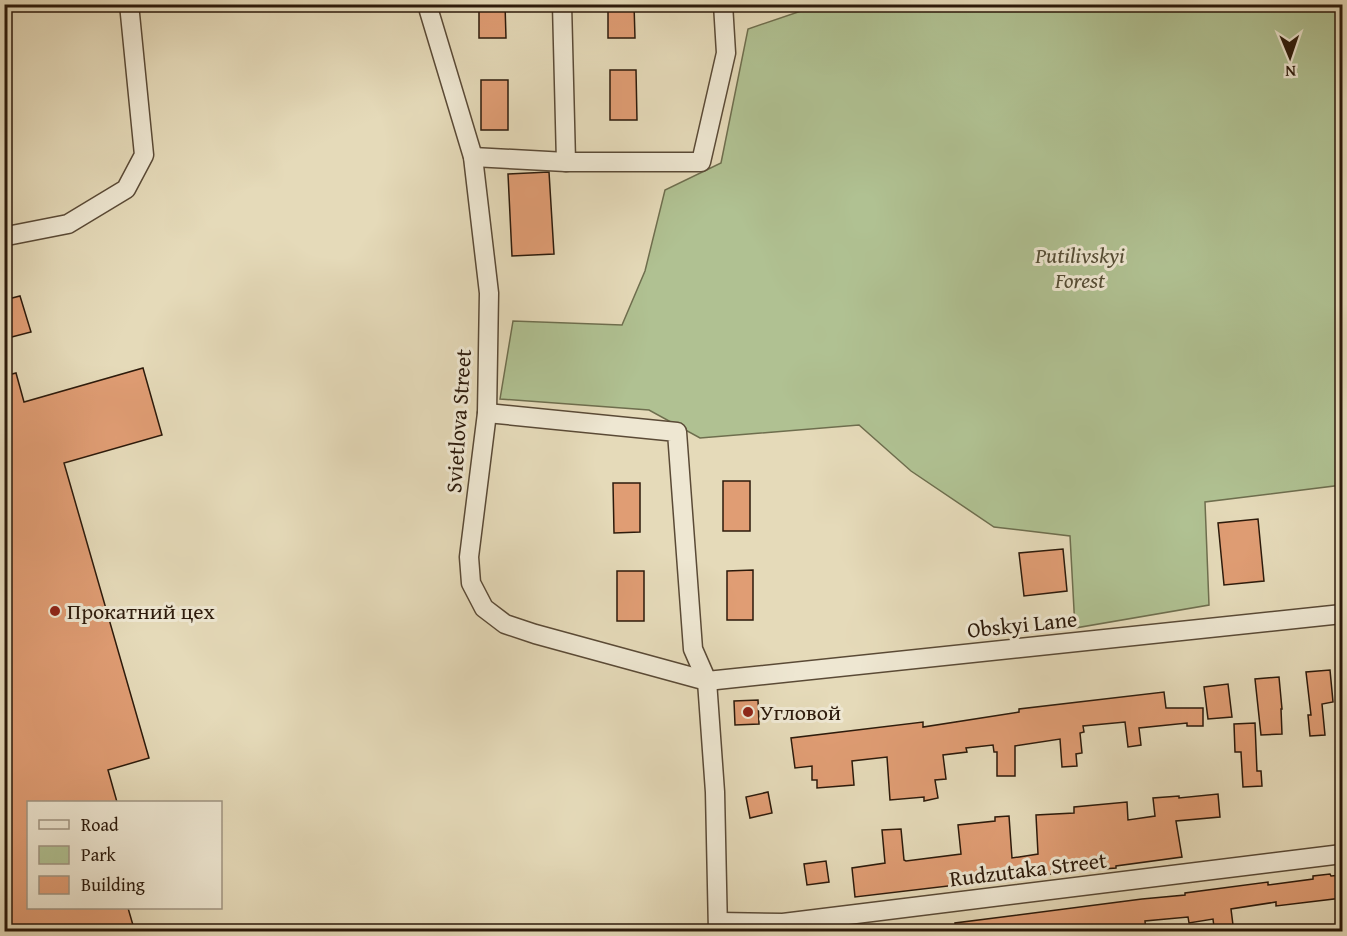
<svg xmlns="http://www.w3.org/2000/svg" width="1347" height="936" viewBox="0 0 1347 936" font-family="'Gentium Book Plus',serif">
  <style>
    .green { fill: #b0c192; stroke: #6e6e4e; stroke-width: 1.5 }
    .building { fill: #e09d74; stroke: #2c1a0b; stroke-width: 1.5 }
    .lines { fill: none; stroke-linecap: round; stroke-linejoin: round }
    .minor-casing { stroke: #5a4a36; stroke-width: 21 }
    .minor { stroke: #eee7d2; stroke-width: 18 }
    .poi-dot { fill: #8f2418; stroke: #eee7d2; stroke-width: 2 }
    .labels { text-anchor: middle; stroke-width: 6; stroke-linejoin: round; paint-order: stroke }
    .park-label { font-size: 22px; font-style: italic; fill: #544c34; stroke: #eee7d2 }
    .street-label { font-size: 22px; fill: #2c1a0b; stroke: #eee7d2 }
    .poi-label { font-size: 22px; fill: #2c1a0b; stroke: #eee7d2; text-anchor: start }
  </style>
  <rect width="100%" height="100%" fill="#e5dab9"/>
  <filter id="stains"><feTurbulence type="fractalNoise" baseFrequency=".00333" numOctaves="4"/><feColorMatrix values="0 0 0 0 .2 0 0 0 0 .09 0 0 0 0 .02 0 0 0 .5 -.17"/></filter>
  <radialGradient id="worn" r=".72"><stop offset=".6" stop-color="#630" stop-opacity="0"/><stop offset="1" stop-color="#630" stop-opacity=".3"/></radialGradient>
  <polygon class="green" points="846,4 1342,5 1342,485 1205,502 1209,605 1075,628 1070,536 994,527 911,471 859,425 700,438 649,410 500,399 513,321 622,325 645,271 665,190 721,163 748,29 804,10"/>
  <g class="building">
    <polygon points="479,4 505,4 506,38 479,38"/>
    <polygon points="608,4 634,4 635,38 608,38"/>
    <polygon points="610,70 636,70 637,120 610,120"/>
    <rect x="481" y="80" width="27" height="50"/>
    <polygon points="549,172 554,254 512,256 508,174"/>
    <polygon points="20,296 31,332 4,339 4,300"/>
    <polygon points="143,368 162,435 64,463 149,758 108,770 117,802 28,802 28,908 128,908 135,932 4,932 4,376 16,373 24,402"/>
    <rect x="723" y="481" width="27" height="50"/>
    <polygon points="613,483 640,483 640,532 614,533"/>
    <polygon points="1258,519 1264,581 1224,585 1218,523"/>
    <polygon points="1063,549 1067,591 1024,596 1019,553"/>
    <polygon points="753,570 753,620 727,620 727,571"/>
    <rect x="617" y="571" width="27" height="50"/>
    <polygon points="1330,670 1333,702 1322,704 1325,735 1310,736 1308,715 1311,715 1306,672"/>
    <polygon points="1279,677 1282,709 1281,709 1282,734 1261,735 1255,679"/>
    <polygon points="1228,684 1232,717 1208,719 1204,687"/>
    <polygon points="1164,692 1166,708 1203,708 1203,726 1187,726 1187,723 1139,728 1141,745 1128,747 1125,722 1083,726 1084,732 1080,733 1082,753 1076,754 1077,766 1062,767 1060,739 1015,746 1015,776 997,776 997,752 994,752 993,745 966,748 967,752 943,755 946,779 935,780 938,798 924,801 924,797 890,800 887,757 852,761 854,785 817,788 817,780 812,780 812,766 795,768 791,738 923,722 923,727 1019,712 1019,709"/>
    <polygon points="758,700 759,724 735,725 734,701"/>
    <polygon points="1255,723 1257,771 1261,771 1262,786 1243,787 1241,752 1235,752 1234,724"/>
    <polygon points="768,792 772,813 750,818 746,797"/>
    <polygon points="1218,794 1220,817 1176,821 1182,857 1116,866 1116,868 1076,871 855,897 852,868 885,863 882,830 901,829 904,860 906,861 961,854 958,825 995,821 995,817 1009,816 1012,858 1038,854 1036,815 1074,813 1074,807 1127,802 1128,820 1155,816 1153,798 1179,796 1179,798"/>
    <polygon points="826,861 829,882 807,885 804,864"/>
    <polygon points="1330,874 1331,876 1342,875 1342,898 1276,906 1276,902 1231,909 1233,925 1214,927 1213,919 1189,923 1188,917 1145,921 1146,932 1086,932 1085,927 1052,932 956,932 955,923 1142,899 1185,895 1185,893 1268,882 1268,885 1313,879 1313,876"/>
  </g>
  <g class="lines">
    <g class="minor-casing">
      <g id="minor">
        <polyline points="429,4 429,11 473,157 489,293 487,413 469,557 471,583 484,608 505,624 535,634 707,681 1342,614"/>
        <polyline points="562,4 566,162"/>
        <polyline points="473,157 566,162 701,162 726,53 723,4"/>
        <polyline points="12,235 68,224 126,189 144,155 129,4"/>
        <polyline points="487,413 677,432 693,649 707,681 715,792 718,932"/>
        <polyline points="719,922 783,923 1342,854"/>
      </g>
    </g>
    <use href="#minor" class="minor"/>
  </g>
  <g class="poi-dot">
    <circle cx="55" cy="611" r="6"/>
    <circle cx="748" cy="712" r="6"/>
  </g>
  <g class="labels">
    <g class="park-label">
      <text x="1080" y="263">Putilivskyi<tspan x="1080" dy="25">Forest</tspan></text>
    </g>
    <g class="street-label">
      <text transform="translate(458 421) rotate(-86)" y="8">Svietlova Street</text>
      <text transform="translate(1022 624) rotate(-6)" y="8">Obskyi Lane</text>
      <text transform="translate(1028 869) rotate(-7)" y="8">Rudzutaka Street</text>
    </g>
    <g class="poi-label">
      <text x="67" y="619">Прокатний цех</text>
      <text x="760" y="720">Угловой</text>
    </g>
  </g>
  <rect width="1347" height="936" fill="none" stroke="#e5dab9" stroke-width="24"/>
  <rect x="6" y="6" width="1335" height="924" fill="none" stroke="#2c1a0b" stroke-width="3"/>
  <rect x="12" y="12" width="1323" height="912" fill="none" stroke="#2c1a0b" stroke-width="1.5"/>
  <rect x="27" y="801" width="195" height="108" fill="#eee7d2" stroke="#a09582" stroke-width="1.5"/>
  <rect x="39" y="820" width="30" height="9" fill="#eee7d2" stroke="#a09582" stroke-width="1.5"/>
  <text x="81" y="831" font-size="18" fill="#2c1a0b">Road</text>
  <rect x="39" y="846" width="30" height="18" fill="#b0c192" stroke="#a09582" stroke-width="1.5"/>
  <text x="81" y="861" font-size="18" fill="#2c1a0b">Park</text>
  <rect x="39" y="876" width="30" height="18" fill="#e09d74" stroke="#a09582" stroke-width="1.5"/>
  <text x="81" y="891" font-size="18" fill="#2c1a0b">Building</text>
  <g transform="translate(1290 57) rotate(178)" stroke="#eee7d2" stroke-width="4.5" paint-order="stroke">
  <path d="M0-4.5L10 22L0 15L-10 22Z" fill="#2c1a0b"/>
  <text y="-9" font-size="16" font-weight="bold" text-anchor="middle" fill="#2c1a0b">N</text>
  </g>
  <rect width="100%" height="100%" filter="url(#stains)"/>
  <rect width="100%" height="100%" fill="url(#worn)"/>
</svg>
